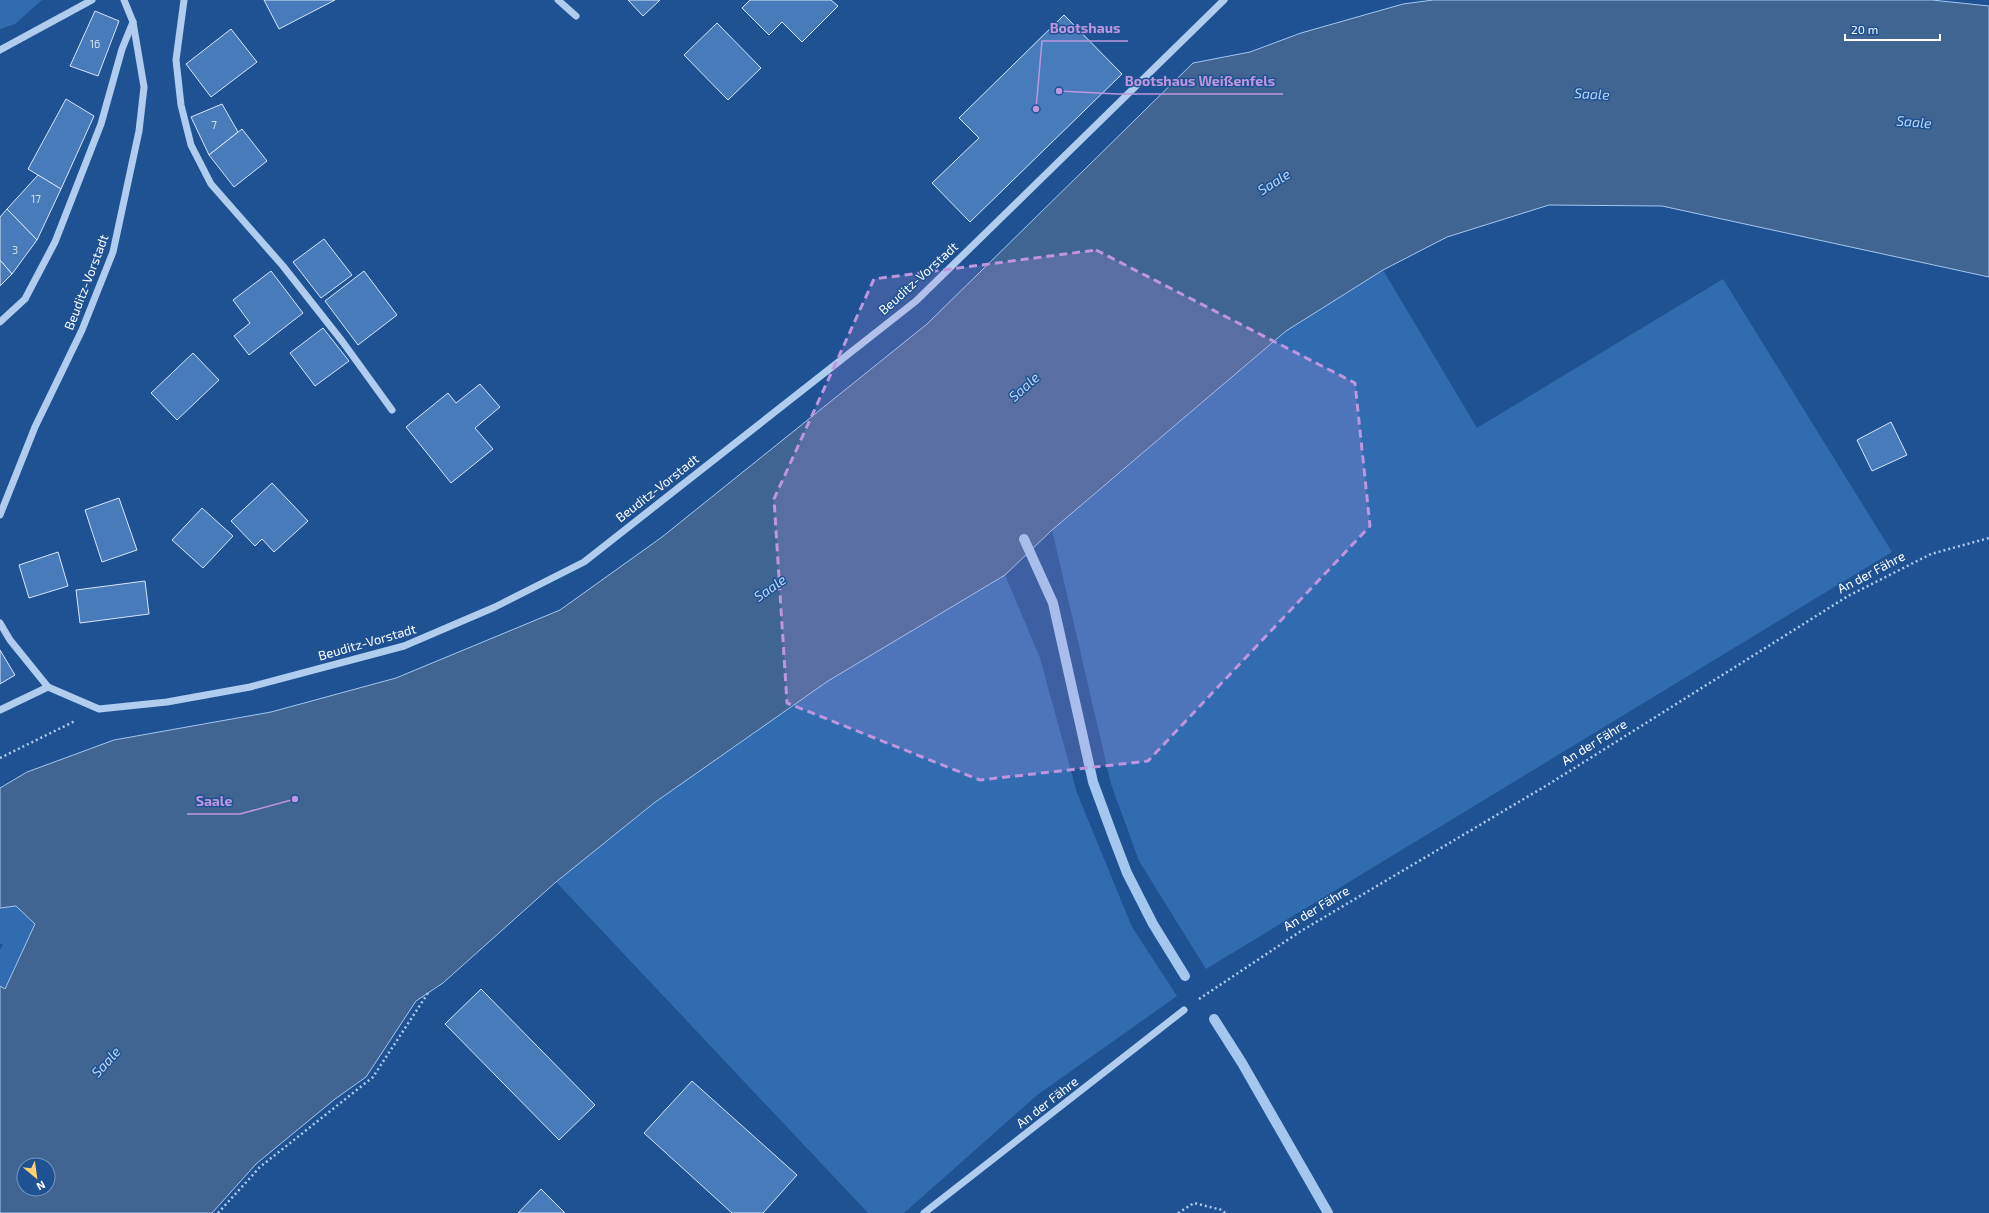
<svg xmlns="http://www.w3.org/2000/svg" width="1989" height="1213" viewBox="0 0 1989 1213" font-family="'Exo 2',sans-serif">
  <style>
    .green { fill: #326cb0 }
    .water { fill: #406593; stroke: #a3c7ef; fill-rule: evenodd }
    .lines { fill: none; stroke-linecap: round; stroke-linejoin: round }
    .stream { stroke: #a3c7ef; stroke-width: 10 }
    .building { fill: #477bb9; stroke: #d6e6fa }
    .path { stroke: #b0ccee; stroke-width: 2.5; stroke-dasharray: 2 3; stroke-linecap: butt }
    .minor { stroke: #b0ccee; stroke-width: 7 }
    .marked { fill: #bd96df; fill-opacity: 0.2; stroke: #bd96df; stroke-width: 3; stroke-dasharray: 8 5; stroke-linejoin: round }
    .labels { text-anchor: middle; stroke-width: 3; stroke-linejoin: round; paint-order: stroke }
    .number-label { font-size: 11px; fill: #d1deee }
    .street-label { font-size: 13px; fill: #fff; stroke: #1e5292 }
    .water-label { font-size: 14px; font-style: italic; fill: #bcd6f5; stroke: #1e5292 }
    .leader { fill: none; stroke: #bd96df; stroke-width: 1.5 }
    .callout-dot { fill: #bd96df; stroke: #1e5292; stroke-width: 1.5 }
    .callout-label { font-size: 14px; text-anchor: middle; font-weight: bold; fill: #bd96df; stroke: #1e5292; stroke-width: 3; stroke-linejoin: round; paint-order: stroke }
  </style>
  <rect width="100%" height="100%" fill="#1e5292"/>
  <g class="green">
    <polygon points="0,0 42,0 15,24 0,29"/>
    <polygon points="1383,270 1477,428 1723,279 1892,552 1206,969 1139,861 1111,784 1052,530 1286,331"/>
    <polygon points="1005,575 1040,658 1077,793 1132,927 1177,996 1036,1096 904,1213 868,1213 556,882 654,803 828,681"/>
    <polygon points="16,906 35,924 5,989 0,986 0,950 3,944 0,944 0,908"/>
  </g>
  <path class="water" d="M1433 0H1932L1989 6V277L1662 206 1549 205 1447 237 1383 270 1286 331 1052 530 1005 575 828 681 654 803 556 882 443 983 416 1001 366 1077 335 1099 256 1164 212 1213H0V986L5 989 35 924 16 906 0 908V788L27 772 114 740 271 712 396 678 560 610 662 537 927 324 1193 63 1250 52 1301 33 1403 4ZM24 1165H48V1189H24Z"/>
  <g class="lines">
    <g class="stream">
      <polyline points="1024,539 1053,603 1093,782 1114,839 1127,873 1153,924 1185,976"/>
      <polyline points="1214,1019 1242,1063 1328,1213"/>
    </g>
  </g>
  <g class="building">
    <polygon points="264,0 335,0 279,29"/>
    <polygon points="628,0 660,0 643,16"/>
    <polygon points="750,0 831,0 838,6 802,42 782,22 769,35 742,8"/>
    <polygon points="95,11 119,21 98,76 70,66"/>
    <polygon points="1064,15 1122,74 970,222 932,183 979,138 959,118"/>
    <polygon points="717,23 761,68 728,100 684,55"/>
    <polygon points="231,29 257,62 211,97 186,64"/>
    <polygon points="66,99 94,116 61,189 28,169"/>
    <polygon points="222,104 238,132 209,155 191,117"/>
    <polygon points="242,129 267,161 234,187 209,155"/>
    <polygon points="38,175 61,189 37,240 7,209"/>
    <polygon points="7,209 37,240 12,274 0,260 0,217"/>
    <polygon points="324,239 352,275 321,298 293,262"/>
    <polygon points="0,260 12,274 0,286"/>
    <polygon points="271,271 303,313 249,355 234,336 250,323 233,300"/>
    <polygon points="364,271 397,315 358,345 325,301"/>
    <polygon points="323,328 349,361 315,386 290,353"/>
    <polygon points="193,353 219,380 177,420 151,393"/>
    <polygon points="480,384 500,407 475,428 493,449 451,483 406,427 448,393 456,403"/>
    <polygon points="1891,422 1907,455 1872,471 1857,440"/>
    <polygon points="272,483 308,521 274,552 262,539 255,546 231,521"/>
    <polygon points="119,498 137,550 102,562 85,510"/>
    <polygon points="202,508 233,536 203,568 172,540"/>
    <polygon points="58,552 68,586 29,598 19,565"/>
    <polygon points="145,581 149,614 80,623 76,590"/>
    <polygon points="0,650 15,675 0,684"/>
    <polygon points="481,989 595,1105 559,1140 445,1024"/>
    <polygon points="692,1081 797,1175 763,1213 732,1213 644,1133"/>
    <polygon points="541,1189 565,1213 518,1213"/>
  </g>
  <g class="lines">
    <g class="path">
      <polyline points="0,758 75,721"/>
      <polyline points="1199,999 1301,931 1549,784 1848,596 1931,554 1989,538"/>
      <polyline points="218,1213 260,1167 373,1077 428,993"/>
      <polyline points="1178,1213 1194,1203 1222,1210 1225,1213"/>
    </g>
    <g class="minor">
      <polyline points="184,0 176,60 181,105 191,145 211,184 283,266 342,341 392,410"/>
      <polyline points="558,0 576,16"/>
      <polyline points="0,50 92,0"/>
      <polyline points="0,322 25,299 55,242 101,124 122,49 133,22"/>
      <polyline points="0,515 35,427 82,330 113,252 139,131 144,87 133,22 124,0"/>
      <polyline points="0,623 10,640 48,687 99,709 167,702 250,687 404,646 495,607 584,562 916,301 1224,0"/>
      <polyline points="0,710 48,687"/>
      <polyline points="924,1213 1184,1010"/>
    </g>
  </g>
  <path class="marked" d="M1096 250 1355 383 1370 526 1148 761 980 780 787 703 774 499 874 279Z"/>
  <g class="labels">
    <g class="number-label">
      <text x="95" y="48">16</text>
      <text x="214" y="129">7</text>
      <text x="36" y="203">17</text>
      <text x="15" y="254">3</text>
    </g>
    <g class="street-label">
      <text transform="translate(918 278) rotate(-42)" y="5">Beuditz-Vorstadt</text>
      <text transform="translate(86 282) rotate(-69)" y="5">Beuditz-Vorstadt</text>
      <text transform="translate(657 488) rotate(-38)" y="5">Beuditz-Vorstadt</text>
      <text transform="translate(1871 572) rotate(-28)" y="5">An der Fähre</text>
      <text transform="translate(367 642) rotate(-16)" y="5">Beuditz-Vorstadt</text>
      <text transform="translate(1594 742) rotate(-32)" y="5">An der Fähre</text>
      <text transform="translate(1316 908) rotate(-31)" y="5">An der Fähre</text>
      <text transform="translate(1047 1102) rotate(-38)" y="5">An der Fähre</text>
    </g>
    <g class="water-label">
      <text transform="translate(1592 94) rotate(3)" y="5">Saale</text>
      <text transform="translate(1914 122) rotate(5)" y="5">Saale</text>
      <text transform="translate(1274 182) rotate(-32)" y="5">Saale</text>
      <text transform="translate(1024 387) rotate(-42)" y="5">Saale</text>
      <text transform="translate(770 588) rotate(-35)" y="5">Saale</text>
      <text transform="translate(106 1062) rotate(-48)" y="5">Saale</text>
    </g>
  </g>
  <path class="leader" d="M1036 109L1042 41H1128M1059 91L1117 94H1283M295 799L240 814H187"/>
  <g class="callout-dot">
    <circle cx="1036" cy="109" r="4"/>
    <circle cx="1059" cy="91" r="4"/>
    <circle cx="295" cy="799" r="4"/>
  </g>
  <g class="callout-label">
    <text x="1085" y="33">Bootshaus</text>
    <text x="1200" y="86">Bootshaus Weißenfels</text>
    <text x="214" y="806">Saale</text>
  </g>
  <g transform="translate(36 1177) rotate(151)"><circle r="19" fill="#1e5292" stroke="#7897be"/>
  <path d="M0-3L7 15L0 10L-7 15Z" fill="#fcd26f"/>
  <text y="-6" font-size="11" font-weight="bold" text-anchor="middle" fill="#ffffff">N</text>
  </g>
  <path d="M1845 34v6h95v-6" fill="none" stroke="#ffffff" stroke-width="2"/>
  <text x="1851" y="34" font-size="12" fill="#ffffff" stroke="#1e5292" stroke-width="3" paint-order="stroke">20 m</text>
</svg>
